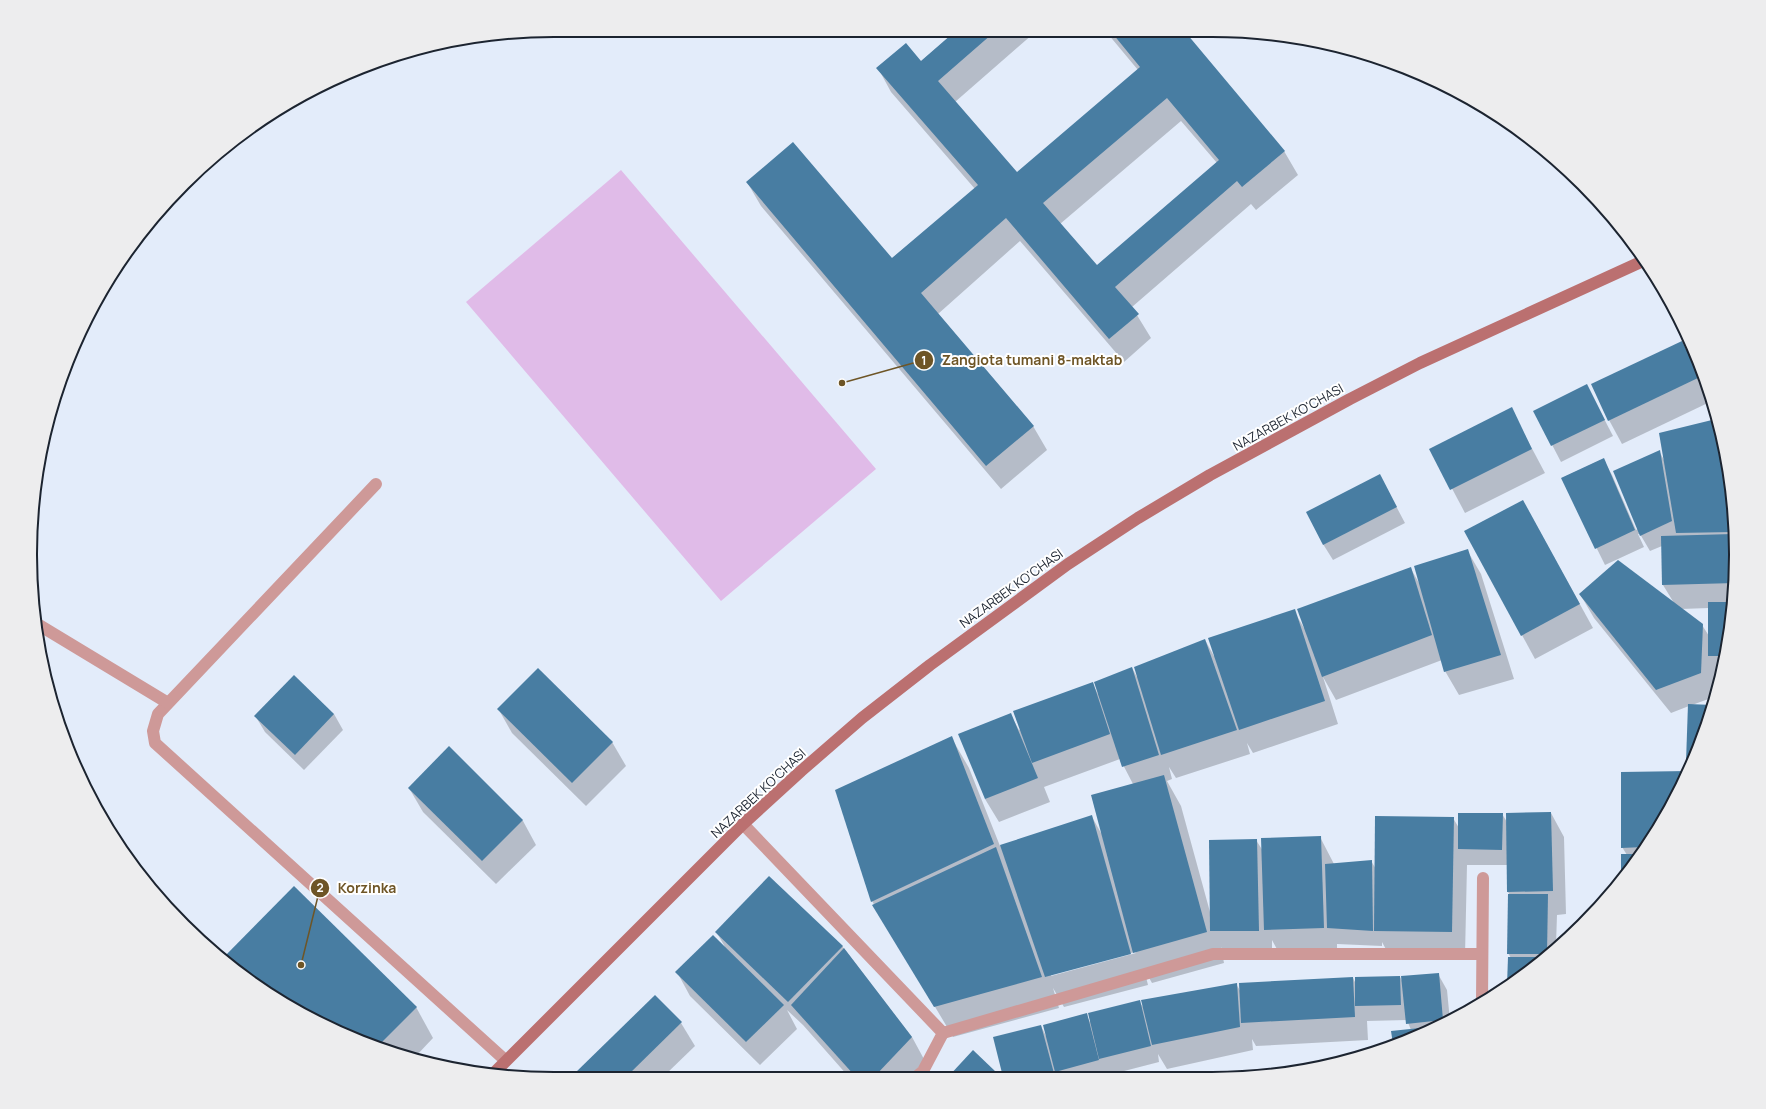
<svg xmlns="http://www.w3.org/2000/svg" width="1766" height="1109" viewBox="0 0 1766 1109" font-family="Manrope,sans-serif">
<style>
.green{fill:#e0bbe8}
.shadow{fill:#0003;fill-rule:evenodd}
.building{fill:#487da2;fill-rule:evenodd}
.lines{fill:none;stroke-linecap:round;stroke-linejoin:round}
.minor{stroke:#ce9998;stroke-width:12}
.secondary{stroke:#bb7070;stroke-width:12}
.labels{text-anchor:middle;stroke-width:4;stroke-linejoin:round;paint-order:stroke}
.street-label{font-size:13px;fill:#1c2430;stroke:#fff}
.rim{fill:none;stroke:#1c2430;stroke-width:2}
.leader{fill:none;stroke:#6e5526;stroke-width:1.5}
.callout-dot{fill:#6e5526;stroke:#fff;stroke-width:1.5}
.mark-label{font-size:12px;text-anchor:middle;font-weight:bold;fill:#fff}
.callout-label{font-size:14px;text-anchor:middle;font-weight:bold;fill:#6e5526;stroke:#fff;stroke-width:4;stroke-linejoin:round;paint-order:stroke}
</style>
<rect width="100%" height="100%" fill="#e3ecfa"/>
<!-- green -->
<path class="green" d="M621 170 876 469 721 601 466 302Z"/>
<!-- shadow -->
<g class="shadow">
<path d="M953 34H1033L955 102 1017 174 1138 70 1108 34H1186L1284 151 1298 175 1256 210 1251 204 1132 307 1151 338 1124 362 1020 241 938 314 1033 426 1047 450 1001 489 761 206 747 182 891 259 975 189 891 92 878 68 920 62ZM1181 121 1217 163 1097 267 1060 224Z"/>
<path d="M1681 343 1712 401 1622 444 1609 420Z"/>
<path d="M1587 386 1613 436 1561 462 1535 412Z"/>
<path d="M1511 409 1545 473 1465 513 1431 449Z"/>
<path d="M1659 451 1664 460 1732 486 1735 589 1721 672H1718L1716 667 1714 697 1692 705 1712 706 1689 767 1687 762 1689 706 1671 713 1594 618 1580 594 1674 603 1663 585 1662 546 1650 551 1640 534H1638L1644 547 1605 565 1562 478 1603 459 1612 475 1636 530 1638 529ZM1709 608V636L1702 625 1681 609Z"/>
<path d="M1388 491 1405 523 1333 560 1323 544Z"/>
<path d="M1523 501 1593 628 1535 659 1466 532Z"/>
<path d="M1467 550 1481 574 1514 679 1459 695 1445 671 1442 660 1336 700 1323 677 1338 724 1253 753 1247 743 1250 754 1176 778 1169 767 1172 779 1167 781 1181 806 1210 912 1256 840 1263 851 1320 837 1334 864 1371 861 1376 869 1453 818 1459 828 1502 814 1507 822 1551 813 1564 837 1566 914 1557 915 1556 945 1531 970 1508 985 1509 958H1511L1508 953 1510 895 1508 892V865H1467L1465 956 1389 955 1382 942V946L1337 944V951L1279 953 1272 940V954L1225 955 1221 947 1224 963 1152 983 1144 969 1148 985 1064 1007 1053 988 1059 1008 953 1037 872 901 951 737 969 768 1000 846 1092 817 1101 833 1133 784 1120 759 1044 787 1050 802 999 822 985 799 1010 714 1019 730 1092 683 1098 694 1132 668 1137 677 1205 640 1214 656 1294 611 1304 628 1411 569 1419 583ZM1135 952 1136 953 1051 976V974Z"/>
<path d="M499 710 612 742 626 766 586 806 512 733Z"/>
<path d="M334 714 343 730 304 770 265 732 256 717Z"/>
<path d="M449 748 523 821 536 845 496 884 423 812 409 788Z"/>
<path d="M1682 787 1627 874 1622 879V855H1627L1622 847Z"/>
<path d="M717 933 842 946 912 1037 925 1061 910 1076H848L803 1025 787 1010 797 1029 760 1065 690 996 677 972 725 947Z"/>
<path d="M223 959 416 1007 433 1038 416 1056 354 1039 235 970Z"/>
<path d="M1438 974 1447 990 1450 1021 1394 1044 1411 1030 1407 1020 1367 1021 1368 1040 1256 1046 1252 1039 1253 1050 1167 1069 1158 1054 1159 1062 1101 1077H1004L1041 1026 1046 1036 1086 1015 1090 1022 1139 1001 1143 1007 1236 984 1241 992 1353 978 1356 984 1400 977 1403 982Z"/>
<path d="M681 1023 695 1046 665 1075H575Z"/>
<path d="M995 1073 998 1077H950Z"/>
</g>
<!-- building -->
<g class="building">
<path d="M952 34H992L938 81 1017 172 1140 67 1113 34H1187L1285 151 1242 187 1237 181 1115 287 1139 314 1109 339 1006 218 921 293 1034 426 986 466 746 182 793 142 892 258 978 185 876 68 906 43 921 61ZM1167 98 1219 160 1097 265 1043 203Z"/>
<path d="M1682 341 1700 377 1608 421 1591 384Z"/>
<path d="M1587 384 1605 420 1551 446 1533 411Z"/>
<path d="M1512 407 1532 449 1450 490 1429 449Z"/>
<path d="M1716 419 1732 486 1733 532 1676 533 1659 433Z"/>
<path d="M1660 450 1672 521 1640 536 1613 471Z"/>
<path d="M1604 458 1635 530 1595 549 1561 478Z"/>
<path d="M1380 474 1397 507 1323 545 1306 512Z"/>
<path d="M1523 500 1580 604 1521 636 1464 531Z"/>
<path d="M1733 534 1735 583 1662 585 1661 536Z"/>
<path d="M1468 549 1501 655 1444 672 1414 566Z"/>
<path d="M1618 560 1703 624 1701 673 1656 690 1579 594Z"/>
<path d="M1411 567 1432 635 1322 677 1297 609Z"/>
<path d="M1708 602H1733L1724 656H1708Z"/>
<path d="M1295 609 1325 701 1239 730 1208 638Z"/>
<path d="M1205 639 1237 730 1161 755 1134 667Z"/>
<path d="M1132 667 1159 755 1122 767 1094 682Z"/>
<path d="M538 668 613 742 572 783 497 709Z"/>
<path d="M294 675 334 714 295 755 254 716Z"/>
<path d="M1093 682 1110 734 1032 763 1013 711Z"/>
<path d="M1688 704 1713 705 1691 762H1686Z"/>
<path d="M1011 713 1038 778 985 799 958 734Z"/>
<path d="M952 736 994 844 871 902 835 790Z"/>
<path d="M449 746 523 820 482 861 408 788Z"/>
<path d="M1688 771 1682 787 1644 847 1621 848V772Z"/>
<path d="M1164 775 1207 932 1133 953 1091 795Z"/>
<path d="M1551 812 1553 891 1507 892 1506 813Z"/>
<path d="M1458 813H1503L1502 850 1458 849Z"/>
<path d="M1092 815 1131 954 1045 977 1000 845Z"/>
<path d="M1375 816 1454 817 1452 932 1374 931Z"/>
<path d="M1321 836 1324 928 1264 930 1261 838Z"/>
<path d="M1257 839 1259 931H1210L1209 840Z"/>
<path d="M996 847 1042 977 934 1007 872 905Z"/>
<path d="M1621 854H1640L1627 874 1621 880Z"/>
<path d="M1372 860 1373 931 1327 928 1325 864Z"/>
<path d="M769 876 843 946 788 1002 715 932Z"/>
<path d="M294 886 417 1007 378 1046 354 1039 235 970 222 959Z"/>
<path d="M1508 894H1548L1547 954H1507Z"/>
<path d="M713 935 784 1005 746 1042 675 972Z"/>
<path d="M844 948 912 1037 875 1076H855L791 1005Z"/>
<path d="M1508 957H1544L1531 970 1507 985Z"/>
<path d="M1439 973 1443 1020 1406 1024 1401 976Z"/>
<path d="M1400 976 1401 1005 1355 1006V977Z"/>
<path d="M1353 977 1355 1017 1241 1023 1239 983Z"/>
<path d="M1237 983 1240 1027 1152 1045 1141 1000Z"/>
<path d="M655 995 682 1022 628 1075H573Z"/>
<path d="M1140 1000 1151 1046 1099 1059 1088 1013Z"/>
<path d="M1087 1013 1099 1060 1055 1072 1043 1025Z"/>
<path d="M1041 1025 1055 1077H1003L993 1037Z"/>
<path d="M1439 1026 1393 1044 1391 1031Z"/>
<path d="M973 1050 996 1072 992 1077H948Z"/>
</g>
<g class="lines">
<!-- minor -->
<g class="minor">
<path d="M376 484 158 714 153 731 155 743 505 1060"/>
<path d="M34 622 168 703"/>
<path d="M743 824 943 1033 923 1071 917 1076"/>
<path d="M1482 1001 1483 878"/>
<path d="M943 1033 1213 954H1482"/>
</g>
<!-- secondary -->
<path class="secondary" d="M492 1075 743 824 801 771 862 718 930 665 1068 564 1138 518 1210 475 1350 399 1420 363 1643 261"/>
</g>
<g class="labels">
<!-- street labels -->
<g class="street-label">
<text transform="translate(1288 417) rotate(-29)" y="5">NAZARBEK KO'CHASI</text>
<text transform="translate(1011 588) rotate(-36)" y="5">NAZARBEK KO'CHASI</text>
<text transform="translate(758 793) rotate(-43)" y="5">NAZARBEK KO'CHASI</text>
</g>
</g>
<!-- crop -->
<path d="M0 0H1766V1109H0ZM554 37H1212A517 517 0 0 1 1729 554V555A517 517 0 0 1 1212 1072H554A517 517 0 0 1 37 555V554A517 517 0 0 1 554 37Z" fill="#ededee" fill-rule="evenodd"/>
<path class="rim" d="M554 37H1212A517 517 0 0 1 1729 554V555A517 517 0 0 1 1212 1072H554A517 517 0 0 1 37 555V554A517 517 0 0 1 554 37Z"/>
<!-- callouts -->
<path class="leader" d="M842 383L924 360M301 965L320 888"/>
<g class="callout-dot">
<circle cx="842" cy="383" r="4"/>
<circle cx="301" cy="965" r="4"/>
<circle cx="924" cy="360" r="10"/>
<circle cx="320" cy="888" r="10"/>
</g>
<g class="mark-label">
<text x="924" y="365">1</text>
<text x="320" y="892">2</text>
</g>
<g class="callout-label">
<text x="1032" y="365">Zangiota tumani 8-maktab</text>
<text x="367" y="893">Korzinka</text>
</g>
</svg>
